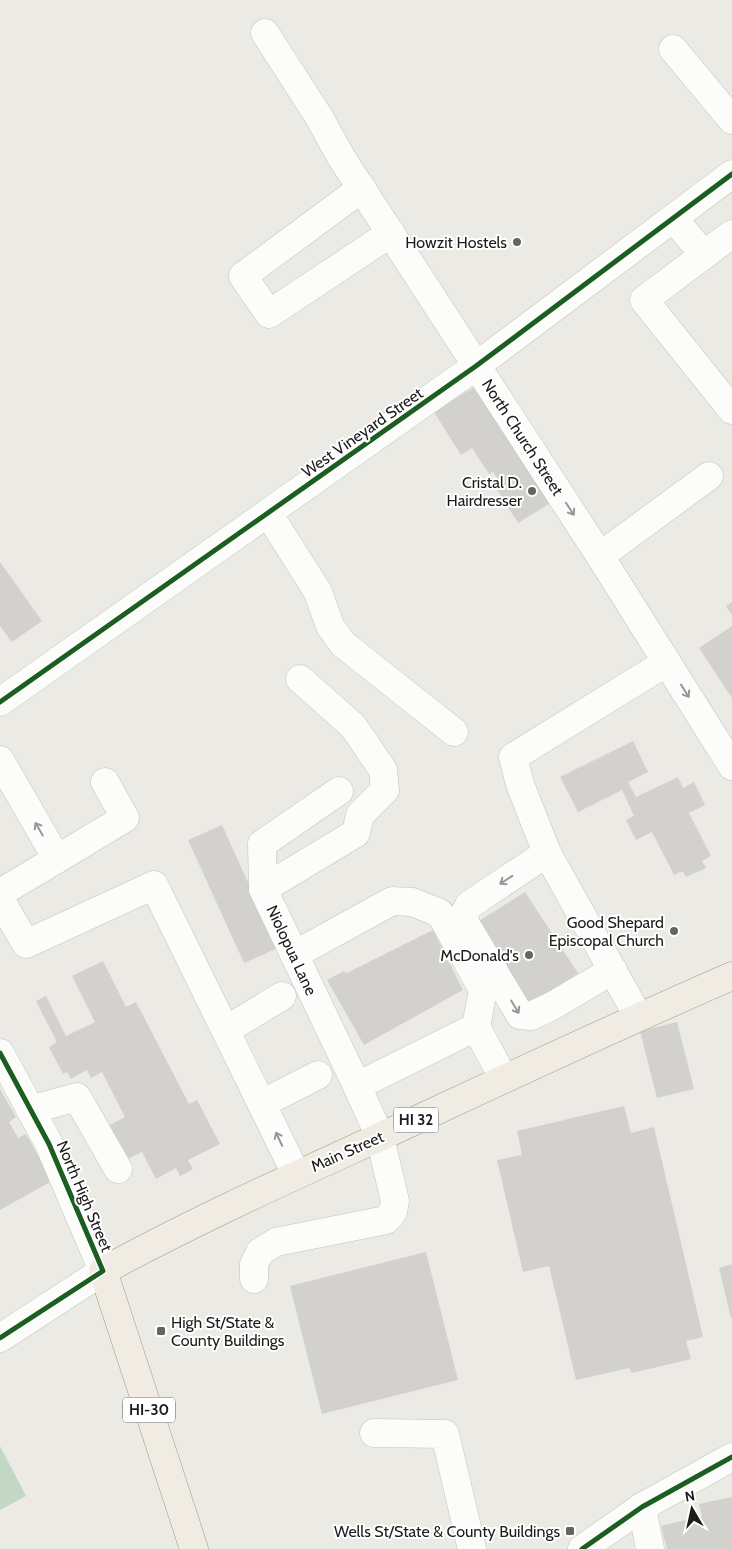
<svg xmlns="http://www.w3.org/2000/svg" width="732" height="1549" viewBox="0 0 732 1549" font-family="Cabin,sans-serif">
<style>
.cemetery{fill:#c2d7c4}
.building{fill:#d3d1cd}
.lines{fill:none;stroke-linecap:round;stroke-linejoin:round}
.minor-casing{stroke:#c3c3c0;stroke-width:29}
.major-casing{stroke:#a19981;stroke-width:29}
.minor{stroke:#fcfcfb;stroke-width:28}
.major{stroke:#f0ece3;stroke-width:28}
.cycleway-casing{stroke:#fff;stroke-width:8}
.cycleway{stroke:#1b5e20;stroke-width:5}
.oneway{stroke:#979797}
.poi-dot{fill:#646462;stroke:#fff;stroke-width:2}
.labels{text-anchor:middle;stroke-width:4;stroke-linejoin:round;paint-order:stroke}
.shield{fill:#fff;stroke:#606060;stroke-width:1}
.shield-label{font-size:15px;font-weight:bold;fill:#1c1c1c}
.poi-label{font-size:16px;fill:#1c1c1c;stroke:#fff;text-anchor:end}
.street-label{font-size:16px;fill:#1c1c1c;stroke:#fff}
</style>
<rect width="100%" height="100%" fill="#ebeae4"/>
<!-- cemetery -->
<path class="cemetery" d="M0 1446 26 1496 0 1510Z"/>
<!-- building -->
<g class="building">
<path d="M474 387 518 456 521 455 552 502 518 523 495 486 500 482 493 472 489 474 472 448 461 455 434 412Z"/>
<path d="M0 562 42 621 12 642 0 626Z"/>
<path d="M732 602V615L726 606Z"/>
<path d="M732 626V698L699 648Z"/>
<path d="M633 741 648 772 628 782 636 797 678 777 683 788 694 782 705 805 689 813 711 856 702 861 706 868 686 877 683 871 674 875 652 832 636 840 626 820 634 816 622 790 578 812 560 777Z"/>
<path d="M222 825 278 948 244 963 188 840Z"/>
<path d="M525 892 578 973 529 1005 477 922Z"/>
<path d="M433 930 463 990 364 1045 327 980 344 971 347 973Z"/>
<path d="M103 961 126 1007 136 1002 189 1104 197 1100 220 1144 188 1160 193 1169 180 1176 176 1168 156 1179 142 1152 123 1161 106 1127 125 1117 102 1072 91 1078 87 1070 71 1079 67 1072 63 1074 49 1047 57 1042 36 1001 46 996 66 1036 95 1022 72 976Z"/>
<path d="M677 1022 694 1089 657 1098 640 1031Z"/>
<path d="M0 1089 16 1117 9 1122 18 1138 26 1134 52 1181 0 1210Z"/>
<path d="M624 1106 631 1133 654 1127 703 1337 686 1341 691 1359 632 1373 629 1368 576 1380 549 1266 523 1272 497 1160 522 1155 517 1131Z"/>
<path d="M426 1252 458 1380 322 1414 290 1286Z"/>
<path d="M732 1264V1318H731L719 1268Z"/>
<path d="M732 1497V1549H667L661 1526 702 1516 699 1504Z"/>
</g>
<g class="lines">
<defs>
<g id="minor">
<path d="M265 33 319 117 341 157 600 556 732 766"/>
<path d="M673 49 732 120"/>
<path d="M362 188 243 276 269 314 391 233"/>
<path d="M674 219 704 255"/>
<path d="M732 234 644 300 732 410"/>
<path d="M268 513 318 592 330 626 343 644 454 732"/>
<path d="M600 556 709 476"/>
<path d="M0 702 476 366 732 174"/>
<path d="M0 760 57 859 0 893"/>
<path d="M547 853 469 905 464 915 465 923 520 1015 531 1016 552 1006 613 970"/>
<path d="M57 859 125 818 105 782"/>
<path d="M263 889 356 833 360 815 385 790 383 770 353 726 300 679"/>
<path d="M0 899 26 944 154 885 296 1174"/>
<path d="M294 955 392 901 412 902 440 913 483 990 476 1027"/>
<path d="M638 1016 547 853 520 784 513 757 667 662"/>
<path d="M226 1030 282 996"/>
<path d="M0 1053 49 1144 103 1271 0 1338"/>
<path d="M357 1086 476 1027 504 1079"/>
<path d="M263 1103 318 1075"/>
<path d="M30 1110 77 1097 118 1169"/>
<path d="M254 1279V1264L260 1252 276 1242 386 1220 393 1212 395 1201 380 1137 357 1086 263 889 262 844 339 791"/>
<path d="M374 1433 445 1434 472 1549"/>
<path d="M642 1507 650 1549"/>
<path d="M582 1549 642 1507 732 1457"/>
</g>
<path id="major" d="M194 1549 103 1271C194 1221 288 1179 382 1136 498 1082 614 1027 732 976"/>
</defs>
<!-- minor casing -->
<use href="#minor" class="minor-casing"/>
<!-- major casing -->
<use href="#major" class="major-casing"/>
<!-- minor -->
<use href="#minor" class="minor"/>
<!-- major -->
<use href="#major" class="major"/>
<defs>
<g id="cycleway">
<path d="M0 702 476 366 732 174"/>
<path d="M0 1053 49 1144 103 1271 0 1338"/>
<path d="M582 1549 642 1507 732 1457"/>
</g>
</defs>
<!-- cycleway casing -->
<use href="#cycleway" class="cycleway-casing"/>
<!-- cycleway -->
<use href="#cycleway" class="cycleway"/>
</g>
<!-- one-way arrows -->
<defs><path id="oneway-shaft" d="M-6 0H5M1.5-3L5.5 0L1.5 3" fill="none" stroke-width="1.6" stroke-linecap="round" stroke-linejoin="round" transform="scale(1.25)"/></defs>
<g class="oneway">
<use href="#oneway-shaft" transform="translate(570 509) rotate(57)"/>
<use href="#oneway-shaft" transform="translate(685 691) rotate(58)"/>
<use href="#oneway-shaft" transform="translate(39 829) rotate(-120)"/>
<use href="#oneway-shaft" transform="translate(506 880) rotate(147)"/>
<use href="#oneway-shaft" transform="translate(515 1007) rotate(59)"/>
<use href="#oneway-shaft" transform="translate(279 1139) rotate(-115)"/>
</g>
<!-- markers -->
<g class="poi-dot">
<circle cx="517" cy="242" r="5"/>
<circle cx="532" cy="491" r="5"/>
<circle cx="674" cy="931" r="5"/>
<circle cx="529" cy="955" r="5"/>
<rect x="156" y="1326" width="10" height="10" rx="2.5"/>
<rect x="565" y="1526" width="10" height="10" rx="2.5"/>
</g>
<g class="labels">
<!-- shield labels -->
<g class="shield">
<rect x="393.5" y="1107.5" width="45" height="25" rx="4"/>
<rect x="123" y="1397.5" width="52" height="25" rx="4"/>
</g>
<g class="shield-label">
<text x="416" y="1125">HI 32</text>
<text x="149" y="1415">HI-30</text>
</g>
<!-- poi labels -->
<g class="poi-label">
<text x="507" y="248">Howzit Hostels</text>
<text x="522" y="488">Cristal D.<tspan x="522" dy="18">Hairdresser</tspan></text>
<text x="664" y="928">Good Shepard<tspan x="664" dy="18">Episcopal Church</tspan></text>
<text x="519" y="961">McDonald's</text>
<text x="171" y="1328" text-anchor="start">High St/State &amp;<tspan x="171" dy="18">County Buildings</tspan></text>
<text x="560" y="1537">Wells St/State &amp; County Buildings</text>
</g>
<!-- street labels -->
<g class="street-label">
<text transform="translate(362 432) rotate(-35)" y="6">West Vineyard Street</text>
<text transform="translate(523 437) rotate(57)" y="6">North Church Street</text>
<text transform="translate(292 950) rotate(65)" y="6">Niolopua Lane</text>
<text transform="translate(347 1151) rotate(-24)" y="6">Main Street</text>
<text transform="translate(85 1196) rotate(67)" y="6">North High Street</text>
</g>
</g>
<!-- north arrow -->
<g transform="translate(692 1509) rotate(351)" stroke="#ffffff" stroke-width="4" paint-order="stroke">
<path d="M0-4L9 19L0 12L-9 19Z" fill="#1c1c1c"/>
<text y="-8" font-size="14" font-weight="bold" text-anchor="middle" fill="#1c1c1c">N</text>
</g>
</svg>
